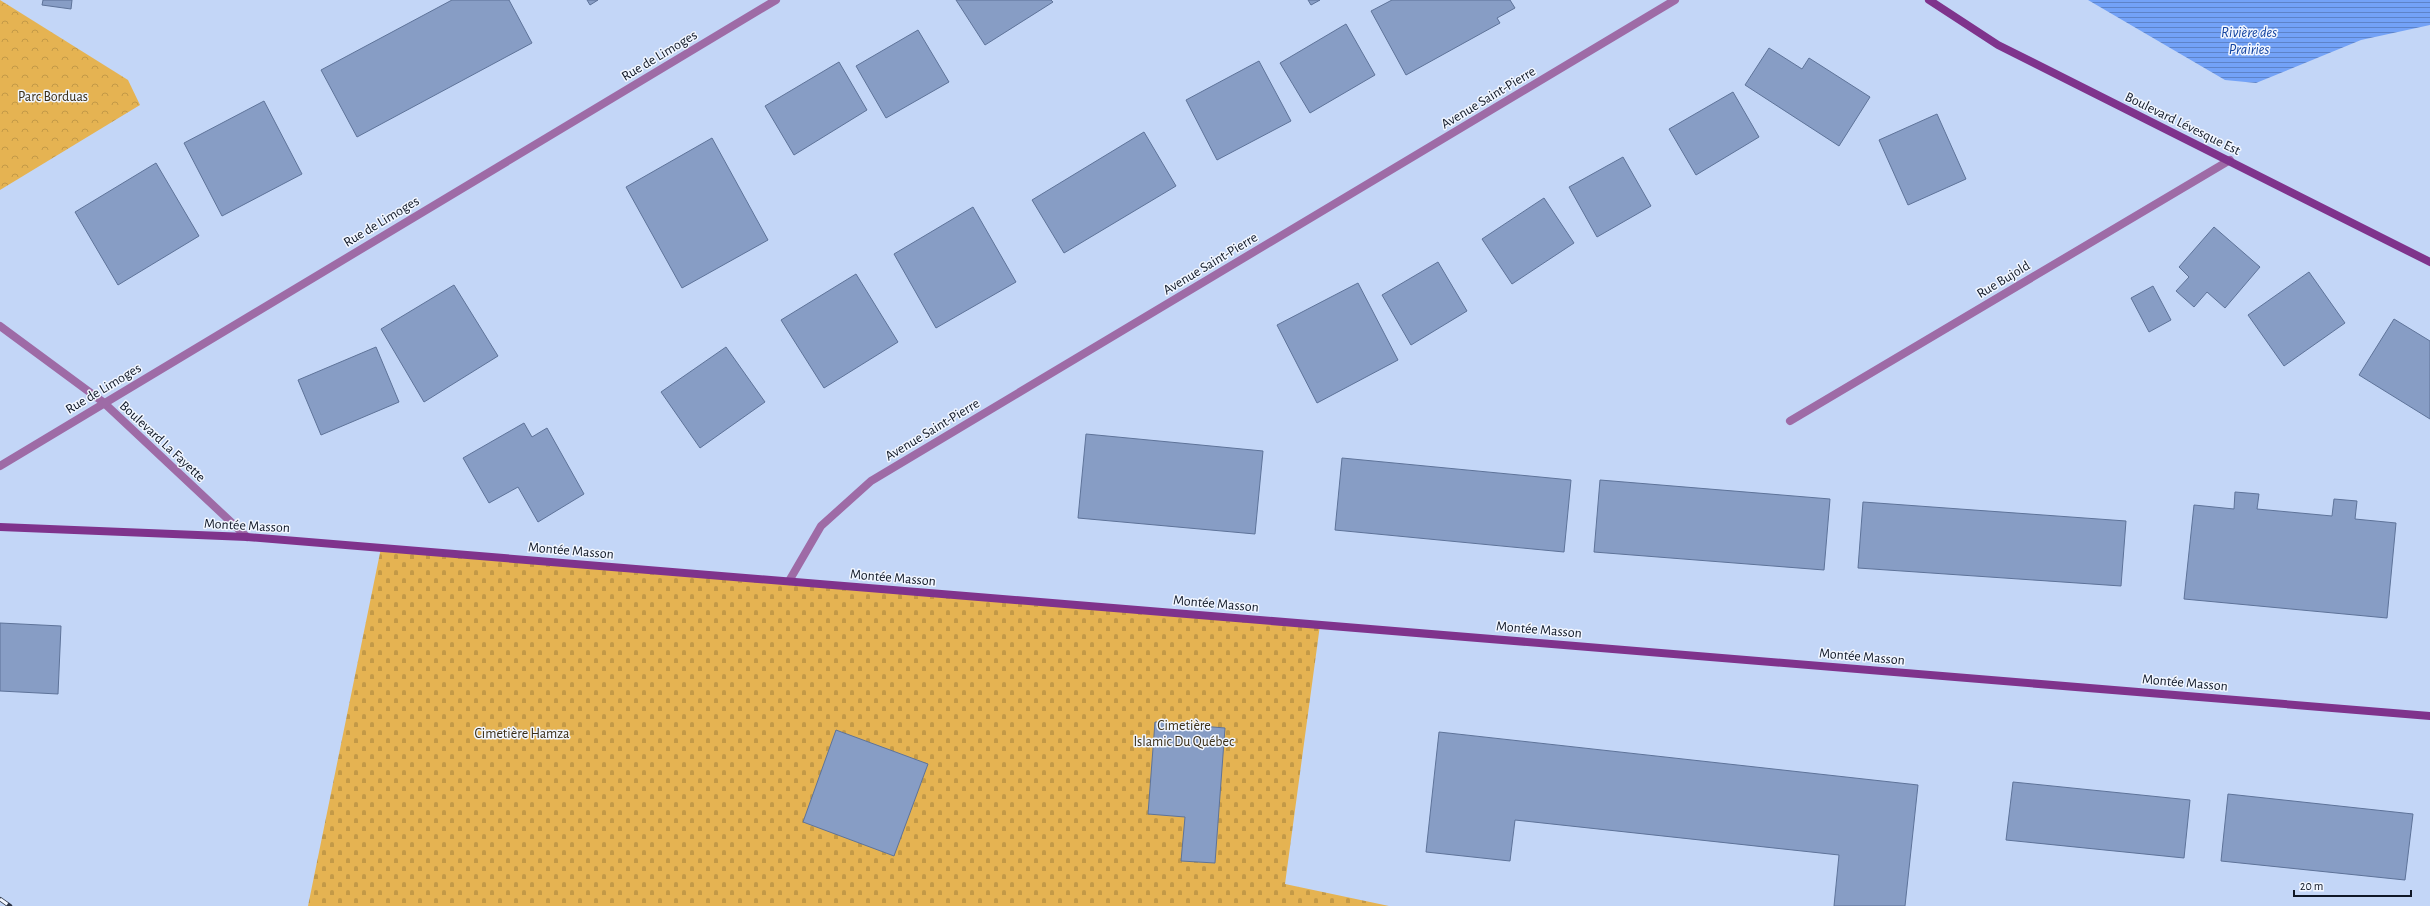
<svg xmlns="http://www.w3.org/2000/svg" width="2430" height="906" viewBox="0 0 2430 906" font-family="'Alegreya Sans',sans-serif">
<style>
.cemetery{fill:url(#cemetery-stones)}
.park{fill:url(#park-crowns)}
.water{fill:url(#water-rules)}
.building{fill:#879dc5;stroke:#5e7399}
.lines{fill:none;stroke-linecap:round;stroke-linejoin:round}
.street{stroke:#9e6ba6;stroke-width:8}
.secondary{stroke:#7f338c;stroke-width:8}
.rail-casing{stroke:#2a3345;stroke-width:4.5}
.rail{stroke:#f1f6ff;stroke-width:3;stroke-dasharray:9;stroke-linecap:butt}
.labels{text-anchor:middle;stroke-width:3;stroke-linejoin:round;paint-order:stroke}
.street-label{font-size:14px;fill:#0f1726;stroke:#f1f6ff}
.park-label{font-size:14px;fill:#392d16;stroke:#f1f6ff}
.water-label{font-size:15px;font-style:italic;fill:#1344a1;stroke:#f1f6ff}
</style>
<defs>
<pattern id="cemetery-stones" width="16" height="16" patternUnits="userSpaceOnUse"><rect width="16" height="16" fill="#e5b352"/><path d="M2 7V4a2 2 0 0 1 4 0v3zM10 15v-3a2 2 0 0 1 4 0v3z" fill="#c39947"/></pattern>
<pattern id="park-crowns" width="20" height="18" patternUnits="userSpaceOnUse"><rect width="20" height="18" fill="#e5b352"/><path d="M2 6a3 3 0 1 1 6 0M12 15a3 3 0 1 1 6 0" fill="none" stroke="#c39947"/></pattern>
<pattern id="water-rules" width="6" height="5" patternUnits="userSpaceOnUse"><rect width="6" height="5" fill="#73a2f7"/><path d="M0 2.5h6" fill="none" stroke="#5d83c8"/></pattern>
</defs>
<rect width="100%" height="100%" fill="#c3d6f7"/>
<!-- cemetery -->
<path class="cemetery" d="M381 548 1320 625 1285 884 1389 906H308Z"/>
<!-- park -->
<path class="park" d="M0 0 128 80 140 105 0 190Z"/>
<!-- water -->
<path class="water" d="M2088 0H2430V25L2361 40 2256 83 2225 80Z"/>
<!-- building -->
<g class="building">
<path d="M43 0H72L71 9 42 5Z"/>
<path d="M452 0H509L532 43 357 137 321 70Z"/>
<path d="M587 0H598L590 5Z"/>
<path d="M956 0H1051L1053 2 985 45Z"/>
<path d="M1308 0H1320L1311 5Z"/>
<path d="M1392 0H1510L1515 8 1497 18 1500 23 1406 75 1371 11Z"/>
<path d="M1346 24 1375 75 1310 113 1280 63Z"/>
<path d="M918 30 949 82 886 118 856 66Z"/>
<path d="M1769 48 1802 69 1809 58 1870 97 1839 146 1745 85Z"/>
<path d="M1259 61 1291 121 1217 160 1186 100Z"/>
<path d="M839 62 867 110 794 155 765 106Z"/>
<path d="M1733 92 1759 137 1696 175 1669 129Z"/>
<path d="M264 101 302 174 222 216 184 143Z"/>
<path d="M1937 114 1966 179 1908 205 1879 140Z"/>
<path d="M1144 132 1176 186 1064 253 1032 200Z"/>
<path d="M712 138 768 240 682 288 626 187Z"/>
<path d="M1623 157 1651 206 1597 237 1569 187Z"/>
<path d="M156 163 199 236 118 285 75 212Z"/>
<path d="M1544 198 1574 243 1512 284 1482 239Z"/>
<path d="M973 207 1016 282 936 328 894 254Z"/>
<path d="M2214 227 2260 267 2225 308 2207 292 2194 307 2176 291 2189 277 2179 267Z"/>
<path d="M1438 262 1467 311 1411 345 1382 295Z"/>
<path d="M2309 272 2345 323 2284 366 2248 315Z"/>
<path d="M856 274 898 342 824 388 781 320Z"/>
<path d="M1358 283 1398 360 1317 403 1277 325Z"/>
<path d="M454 285 498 356 424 402 381 329Z"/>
<path d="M2153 286 2171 320 2149 332 2131 298Z"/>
<path d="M2394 319 2430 341V419L2359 375Z"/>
<path d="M376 347 399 402 321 435 298 380Z"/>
<path d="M726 347 765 402 700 448 661 392Z"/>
<path d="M524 423 532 437 547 428 584 494 538 522 518 487 489 503 463 458Z"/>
<path d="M1086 434 1263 451 1255 534 1078 518Z"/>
<path d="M1342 458 1571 480 1564 552 1335 530Z"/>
<path d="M1600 480 1830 499 1824 570 1594 552Z"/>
<path d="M2235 492 2259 494 2257 509 2332 516 2334 499 2357 501 2355 519 2396 523 2387 618 2184 599 2194 505 2234 509Z"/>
<path d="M1863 502 2126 521 2121 586 1858 568Z"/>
<path d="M0 623 61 626 58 694 0 691Z"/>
<path d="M1155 722 1225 728 1215 863 1181 861 1185 817 1148 814Z"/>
<path d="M836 730 928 764 894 856 803 822Z"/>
<path d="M1439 732 1918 785 1905 906H1834L1839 855 1515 820 1510 861 1426 852Z"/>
<path d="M2013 782 2190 800 2184 858 2006 840Z"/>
<path d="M2228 794 2413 814 2405 880 2221 861Z"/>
</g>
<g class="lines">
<!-- street -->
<g class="street">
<path d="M0 326 103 402 247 537"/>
<path d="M1790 421 2230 160"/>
<path d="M0 466 776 0"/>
<path d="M789 581 821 526 871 481 1675 0"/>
</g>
<!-- secondary -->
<g class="secondary">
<path d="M1929 0 1998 45 2430 262"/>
<path d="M0 527 247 537 2430 716"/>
</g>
<defs>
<path id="rail" d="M0 899 10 906"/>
</defs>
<!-- rail casing -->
<use href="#rail" class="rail-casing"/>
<!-- rail -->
<use href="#rail" class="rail"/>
</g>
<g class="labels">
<!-- street labels -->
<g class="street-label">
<text transform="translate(659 55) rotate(-31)" y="5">Rue de Limoges</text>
<text transform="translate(1488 97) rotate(-31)" y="5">Avenue Saint-Pierre</text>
<text transform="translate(2183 123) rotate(26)" y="5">Boulevard Lévesque Est</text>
<text transform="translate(381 221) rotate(-31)" y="5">Rue de Limoges</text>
<text transform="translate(1210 263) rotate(-31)" y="5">Avenue Saint-Pierre</text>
<text transform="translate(2003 279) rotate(-31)" y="5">Rue Bujold</text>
<text transform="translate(103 388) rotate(-31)" y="5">Rue de Limoges</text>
<text transform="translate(932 429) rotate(-31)" y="5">Avenue Saint-Pierre</text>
<text transform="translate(163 441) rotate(43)" y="5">Boulevard La Fayette</text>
<text transform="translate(247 525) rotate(3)" y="5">Montée Masson</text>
<text transform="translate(571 550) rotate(5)" y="5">Montée Masson</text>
<text transform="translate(893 577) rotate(5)" y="5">Montée Masson</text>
<text transform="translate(1216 603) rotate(5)" y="5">Montée Masson</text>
<text transform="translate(1539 629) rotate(5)" y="5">Montée Masson</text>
<text transform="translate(1862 656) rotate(5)" y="5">Montée Masson</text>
<text transform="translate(2185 682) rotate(5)" y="5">Montée Masson</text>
</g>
<!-- park labels -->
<g class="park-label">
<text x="53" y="101">Parc Borduas</text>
<text x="1184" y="730">Cimetière<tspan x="1184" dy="16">Islamic Du Québec</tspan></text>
<text x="522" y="738">Cimetière Hamza</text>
</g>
<!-- water labels -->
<g class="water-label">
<text x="2249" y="37">Rivière des<tspan x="2249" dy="17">Prairies</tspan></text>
</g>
</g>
<!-- scale -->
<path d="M2294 890v6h117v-6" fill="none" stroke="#0f1726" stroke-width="2"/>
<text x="2300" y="890" font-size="12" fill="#0f1726" stroke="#f1f6ff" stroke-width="3" paint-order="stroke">20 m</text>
</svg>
